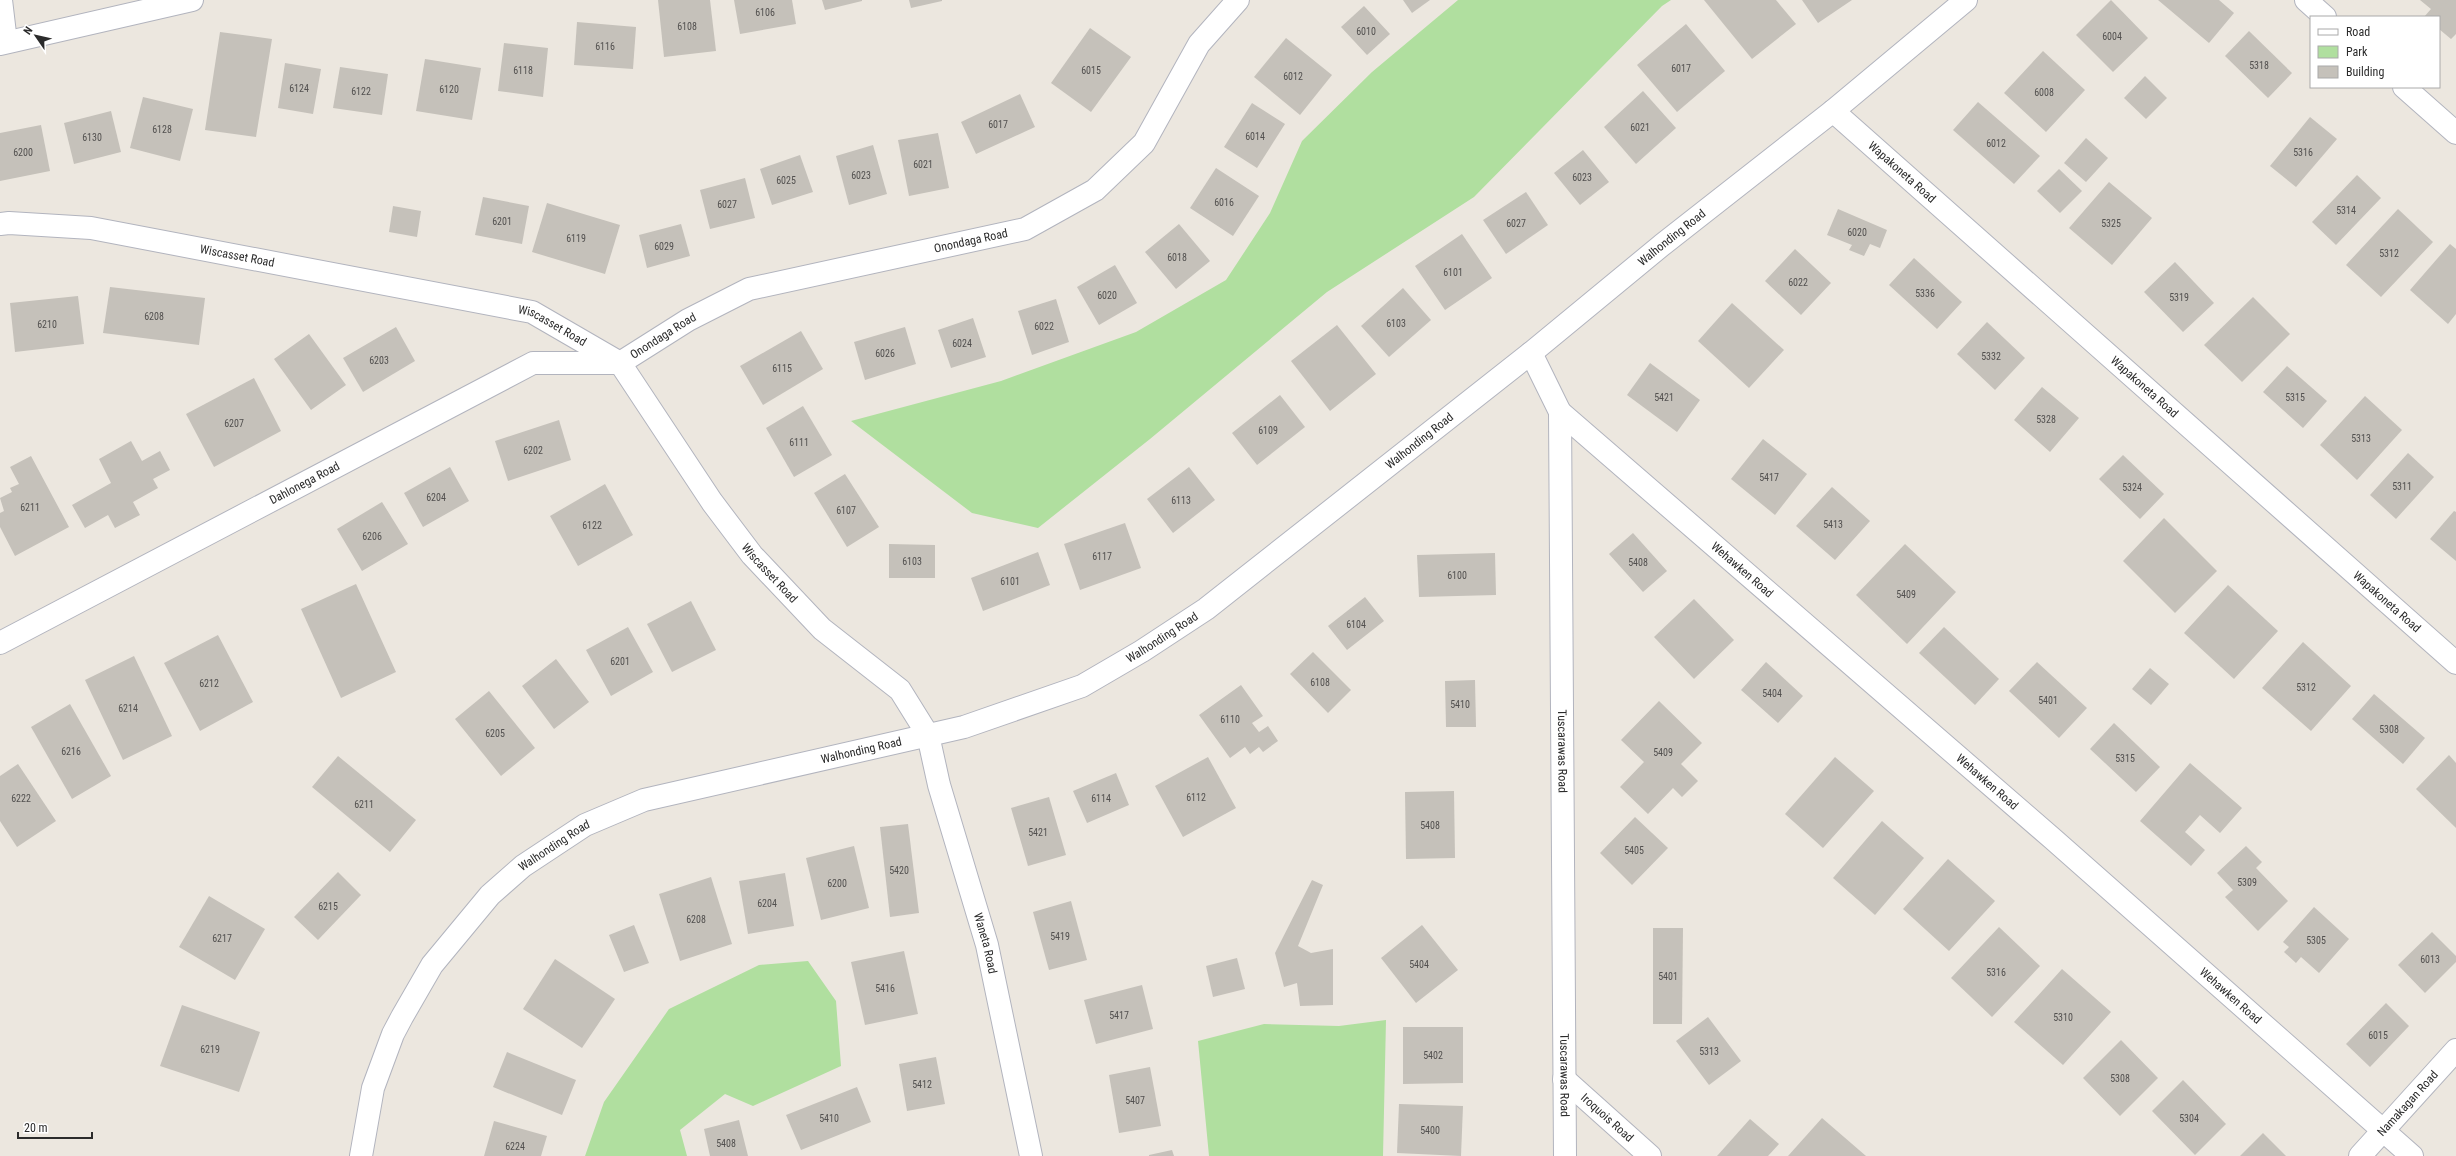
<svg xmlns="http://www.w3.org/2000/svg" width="2456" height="1156" viewBox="0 0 2456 1156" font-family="'Roboto Condensed',sans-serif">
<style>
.green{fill:#b0df9f}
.building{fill:#c5c1ba}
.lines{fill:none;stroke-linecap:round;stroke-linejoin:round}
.street-casing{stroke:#b2b4be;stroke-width:24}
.secondary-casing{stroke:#b2b4be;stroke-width:24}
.street{stroke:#fff;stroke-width:22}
.secondary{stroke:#fff;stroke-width:22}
.labels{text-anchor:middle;stroke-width:3;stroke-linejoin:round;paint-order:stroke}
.number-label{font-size:10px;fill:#52504f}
.street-label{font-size:12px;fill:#2b2b2b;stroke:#fff}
</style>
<rect width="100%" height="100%" fill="#ece7df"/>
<!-- green -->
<g class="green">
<path d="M1458 0H1671L1662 6 1474 197 1327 292 1150 439 1038 528 972 513 851 421 1001 381 1136 332 1226 280 1270 213 1302 141 1372 72Z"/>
<path d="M808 961 836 1001 841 1066 753 1106 725 1094 680 1130 687 1156H585L604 1102 669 1009 759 965Z"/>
<path d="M1386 1020 1383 1156H1209L1198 1041 1264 1024 1339 1026Z"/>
</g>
<!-- building -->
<g class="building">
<path d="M658 0H710L716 51 664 57Z"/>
<path d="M734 0H792L796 24 740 34Z"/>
<path d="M822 0H862V1L825 10Z"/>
<path d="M909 0H942V1L911 8Z"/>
<path d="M1403 0H1430L1412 13Z"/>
<path d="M1704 0H1776L1796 24 1752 59Z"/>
<path d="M1802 0H1852L1818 23Z"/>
<path d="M2111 0 2148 38 2113 72 2076 35Z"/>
<path d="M2158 0H2219L2234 13 2209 43Z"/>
<path d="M2420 0H2456V34L2451 39 2439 29V17H2424L2431 9Z"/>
<path d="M1364 6 1390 34 1367 55 1341 27Z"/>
<path d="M577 22 636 27 633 69 574 65Z"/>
<path d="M1686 24 1725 71 1677 112 1637 65Z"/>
<path d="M1090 28 1131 57 1091 112 1051 83Z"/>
<path d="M2249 31 2292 73 2268 98 2225 56Z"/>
<path d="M220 32 272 39 256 137 205 130Z"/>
<path d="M1286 38 1332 75 1300 115 1254 77Z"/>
<path d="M504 43 548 48 543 97 498 91Z"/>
<path d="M2043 51 2085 90 2046 132 2004 93Z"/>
<path d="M425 59 481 68 472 120 416 111Z"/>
<path d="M285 63 321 69 313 114 278 108Z"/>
<path d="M340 67 388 74 382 115 333 108Z"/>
<path d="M2145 76 2167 98 2146 119 2124 98Z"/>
<path d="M1643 91 1676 128 1636 164 1604 127Z"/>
<path d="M1020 94 1035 127 976 154 961 122Z"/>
<path d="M143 97 193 109 180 161 130 148Z"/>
<path d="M1978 102 2040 156 2014 184 1953 130Z"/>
<path d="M1252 103 1285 124 1257 168 1224 147Z"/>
<path d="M111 111 121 152 74 164 64 123Z"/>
<path d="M2310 117 2337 139 2296 187 2270 166Z"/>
<path d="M41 125 50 171 0 181V133Z"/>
<path d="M938 133 949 188 909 196 898 140Z"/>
<path d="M2086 138 2108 158 2086 182 2064 163Z"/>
<path d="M873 145 887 194 849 205 836 156Z"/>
<path d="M1583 150 1609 182 1580 205 1554 173Z"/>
<path d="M800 155 813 192 772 205 760 169Z"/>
<path d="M1216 168 1259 196 1233 236 1190 208Z"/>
<path d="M2059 169 2082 191 2060 213 2037 191Z"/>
<path d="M2357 175 2381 198 2336 245 2312 222Z"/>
<path d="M745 178 755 218 710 229 700 190Z"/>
<path d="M2109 182 2152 218 2112 265 2069 228Z"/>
<path d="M1526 192 1548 225 1506 254 1483 220Z"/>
<path d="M483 197 529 206 522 244 475 235Z"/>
<path d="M547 203 620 225 605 274 532 252Z"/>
<path d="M393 206 421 211 417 237 389 232Z"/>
<path d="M1838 209 1887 230 1880 248 1870 244 1864 256 1849 250 1852 245 1827 235Z"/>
<path d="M2398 209 2433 242 2381 297 2346 265Z"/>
<path d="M681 224 690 256 647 268 639 235Z"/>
<path d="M1179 224 1210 261 1176 289 1145 252Z"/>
<path d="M1462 234 1492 278 1445 310 1415 266Z"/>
<path d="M2450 244 2456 249V314L2448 324 2410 290Z"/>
<path d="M1795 249 1831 283 1801 315 1765 281Z"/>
<path d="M1914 258 1962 302 1937 329 1889 285Z"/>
<path d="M2175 262 2214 303 2183 332 2144 292Z"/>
<path d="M1115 265 1137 303 1099 325 1077 287Z"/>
<path d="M110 287 205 298 199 345 103 333Z"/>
<path d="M1403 288 1431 320 1389 357 1361 326Z"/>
<path d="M78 296 84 344 15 352 10 303Z"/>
<path d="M2253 297 2290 334 2242 382 2204 345Z"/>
<path d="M1056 299 1069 342 1032 355 1018 311Z"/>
<path d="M1732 303 1784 350 1749 388 1698 341Z"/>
<path d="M973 318 986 357 951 368 938 330Z"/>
<path d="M1987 322 2025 358 1995 390 1957 354Z"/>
<path d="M1337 325 1376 374 1330 411 1291 361Z"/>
<path d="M396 327 415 361 363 392 343 358Z"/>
<path d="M905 327 916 364 865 380 854 342Z"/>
<path d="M801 331 823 369 763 405 740 366Z"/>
<path d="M309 334 346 385 311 410 274 359Z"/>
<path d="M1650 363 1700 400 1677 432 1627 395Z"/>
<path d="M2287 366 2327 401 2303 428 2263 392Z"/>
<path d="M254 378 281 431 214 467 186 414Z"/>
<path d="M2042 387 2079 418 2050 452 2014 420Z"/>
<path d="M1280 395 1305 427 1257 465 1232 433Z"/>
<path d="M2365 396 2402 430 2357 480 2320 445Z"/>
<path d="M803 406 832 455 794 477 766 428Z"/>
<path d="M559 420 571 460 508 481 495 441Z"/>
<path d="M1763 439 1807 474 1775 515 1731 479Z"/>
<path d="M131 441 142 461 160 451 170 470 153 479 158 488 133 502 140 515 115 528 108 515 85 528 72 505 111 483 99 459Z"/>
<path d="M2408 453 2434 477 2396 519 2370 495Z"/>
<path d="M2123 455 2164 494 2140 519 2099 479Z"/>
<path d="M31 456 69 527 15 556 0 527V513L4 511 0 498 12 492 10 488 19 484 10 467Z"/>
<path d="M450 467 469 501 423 527 404 493Z"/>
<path d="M1189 467 1215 500 1173 533 1147 499Z"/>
<path d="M845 474 879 527 847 547 814 493Z"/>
<path d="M605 484 633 535 578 566 550 516Z"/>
<path d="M1832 487 1870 521 1835 560 1796 526Z"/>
<path d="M382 502 408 544 362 571 337 529Z"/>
<path d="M2454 511 2456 512V561L2430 539Z"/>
<path d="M2164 518 2217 571 2175 613 2123 561Z"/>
<path d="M1125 523 1141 568 1080 590 1064 544Z"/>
<path d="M1633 533 1667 571 1643 592 1609 554Z"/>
<path d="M889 544 935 545V578H889Z"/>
<path d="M1905 544 1956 592 1907 644 1856 595Z"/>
<path d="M1038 552 1050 585 983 611 971 578Z"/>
<path d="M1495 553 1496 595 1419 597 1417 555Z"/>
<path d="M356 584 396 672 341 698 301 609Z"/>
<path d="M2228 585 2278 631 2234 679 2184 633Z"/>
<path d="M1365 597 1384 621 1347 650 1328 626Z"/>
<path d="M1694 599 1734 640 1694 679 1654 637Z"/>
<path d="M691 601 716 650 672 672 647 624Z"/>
<path d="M628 627 653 672 611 696 586 650Z"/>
<path d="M1944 627 1999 679 1975 705 1919 653Z"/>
<path d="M218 635 253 702 200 731 164 663Z"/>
<path d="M2303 642 2351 686 2311 731 2262 688Z"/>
<path d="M1313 652 1351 690 1328 713 1290 674Z"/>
<path d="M134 656 172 736 123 760 85 680Z"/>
<path d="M556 659 589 702 554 729 522 686Z"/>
<path d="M1766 662 1803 696 1778 723 1741 690Z"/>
<path d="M2037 662 2087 708 2059 738 2009 691Z"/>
<path d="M2150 668 2169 684 2151 705 2132 689Z"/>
<path d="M1475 680 1476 727H1446L1445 681Z"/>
<path d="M1241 685 1263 716 1252 723 1259 732 1268 726 1278 741 1263 752 1259 747 1250 754 1245 747 1230 758 1199 715Z"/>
<path d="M489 691 535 748 501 776 455 719Z"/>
<path d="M2374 694 2425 738 2403 764 2352 719Z"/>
<path d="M1659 701 1702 743 1681 764 1698 781 1682 797 1673 788 1648 814 1620 787 1644 762 1621 740Z"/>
<path d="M70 704 111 776 72 799 31 727Z"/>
<path d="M2114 723 2160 767 2136 792 2090 749Z"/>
<path d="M2449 755 2456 763V828L2416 789Z"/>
<path d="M338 756 416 820 390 852 312 787Z"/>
<path d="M1208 757 1236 808 1183 837 1155 786Z"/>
<path d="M1835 757 1874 791 1823 848 1785 814Z"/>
<path d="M2190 763 2242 808 2220 833 2200 815 2185 832 2205 850 2191 866 2140 821Z"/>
<path d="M18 764 56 821 17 847 0 821V776Z"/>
<path d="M1116 773 1129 805 1087 823 1073 791Z"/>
<path d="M1454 791 1455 858 1406 859 1405 792Z"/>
<path d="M1049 797 1066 855 1028 866 1011 808Z"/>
<path d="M1635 817 1668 848 1632 885 1600 853Z"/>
<path d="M1882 821 1924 858 1875 915 1833 878Z"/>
<path d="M908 824 919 913 890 917 880 827Z"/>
<path d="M854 846 869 908 821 920 806 858Z"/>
<path d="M2246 846 2262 862 2256 868 2288 901 2258 931 2225 897 2233 890 2217 873Z"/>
<path d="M1948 859 1995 901 1949 951 1903 909Z"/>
<path d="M338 872 361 895 318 940 294 917Z"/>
<path d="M785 873 794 926 748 934 739 881Z"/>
<path d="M711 877 732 944 680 961 659 894Z"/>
<path d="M1312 880 1323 885 1298 946 1311 953 1333 949V1005L1300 1006 1297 983 1284 987 1275 953Z"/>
<path d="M209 896 265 929 235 980 179 947Z"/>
<path d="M1071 901 1087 960 1049 970 1033 912Z"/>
<path d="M2314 907 2349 939 2319 973 2301 957 2296 963 2284 952 2289 947 2283 942Z"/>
<path d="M634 925 649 963 624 972 609 935Z"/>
<path d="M1422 925 1458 970 1416 1003 1381 958Z"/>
<path d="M1999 927 2040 966 1992 1017 1951 978Z"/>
<path d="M1653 928H1683L1682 1024H1653Z"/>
<path d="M2432 932 2456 956V962L2425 993 2398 965Z"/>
<path d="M904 951 918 1014 865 1025 851 962Z"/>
<path d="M1237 958 1245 989 1213 997 1206 966Z"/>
<path d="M555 959 615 999 582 1048 523 1009Z"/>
<path d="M2062 969 2111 1012 2063 1065 2014 1022Z"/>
<path d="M1142 985 1153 1029 1096 1044 1084 1000Z"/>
<path d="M2386 1003 2409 1026 2370 1067 2346 1044Z"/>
<path d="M182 1005 260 1032 239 1092 160 1066Z"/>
<path d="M1708 1017 1741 1061 1709 1085 1676 1041Z"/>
<path d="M1403 1027H1463V1083L1403 1084Z"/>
<path d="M2121 1040 2158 1078 2120 1116 2083 1078Z"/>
<path d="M507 1052 576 1080 562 1115 493 1087Z"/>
<path d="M936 1057 945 1104 907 1111 899 1064Z"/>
<path d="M1150 1067 1161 1126 1119 1133 1109 1075Z"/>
<path d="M2183 1080 2226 1124 2195 1155 2152 1111Z"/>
<path d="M857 1087 871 1122 801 1150 786 1115Z"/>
<path d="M1399 1104 1463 1106 1461 1156 1397 1153Z"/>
<path d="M1822 1118 1866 1156H1788Z"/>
<path d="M1750 1119 1779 1144 1768 1156H1717Z"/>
<path d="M739 1120 748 1156H710L704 1129Z"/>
<path d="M494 1121 547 1136 541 1156H484Z"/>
<path d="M2263 1133 2286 1156H2240Z"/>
<path d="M1172 1150 1174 1156H1149V1155Z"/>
</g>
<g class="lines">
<defs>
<g id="street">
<path d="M1 0 6 42"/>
<path id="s1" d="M1833 111 2456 663"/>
<path id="s2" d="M0 224 9 223 91 228 532 312 620 363 712 502 752 555 822 629 900 690 928 735 939 785 987 945 1031 1156"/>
<path id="s3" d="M1531 353 1560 412 1565 1156"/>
<path id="s4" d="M1560 412 2053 839 2412 1156"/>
<path id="s5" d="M0 643 533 363H620L688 320 749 289 1025 229 1095 190 1144 143 1199 44 1238 0"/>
<path id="s6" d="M1564 1079 1650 1156"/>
<path id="s7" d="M361 1156 373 1088 393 1034 402 1017 432 965 490 895 523 866 585 825 644 800 964 727 1082 686 1142 651 1206 609 1531 353 1662 245 1833 111 1966 0"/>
<path id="s8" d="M2360 1156 2456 1050"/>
</g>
<g id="secondary">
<path d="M2306 0 2325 17"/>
<path d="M0 44 192 0"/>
<path d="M2404 87 2456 133"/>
</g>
</defs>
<!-- street casing -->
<use href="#street" class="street-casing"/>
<!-- secondary casing -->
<use href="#secondary" class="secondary-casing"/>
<!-- street -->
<use href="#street" class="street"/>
<!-- secondary -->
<use href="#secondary" class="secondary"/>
</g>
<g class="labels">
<!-- number labels -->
<g class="number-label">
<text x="765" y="16">6106</text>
<text x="687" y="30">6108</text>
<text x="1366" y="35">6010</text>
<text x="2112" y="40">6004</text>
<text x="605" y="50">6116</text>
<text x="2259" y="69">5318</text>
<text x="1681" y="72">6017</text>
<text x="523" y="74">6118</text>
<text x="1091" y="74">6015</text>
<text x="1293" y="80">6012</text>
<text x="299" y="92">6124</text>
<text x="449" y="93">6120</text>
<text x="361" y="95">6122</text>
<text x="2044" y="96">6008</text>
<text x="998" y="128">6017</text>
<text x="1640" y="131">6021</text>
<text x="162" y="133">6128</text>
<text x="1255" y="140">6014</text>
<text x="92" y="141">6130</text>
<text x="1996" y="147">6012</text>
<text x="23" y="156">6200</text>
<text x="2303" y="156">5316</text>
<text x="923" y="168">6021</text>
<text x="861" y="179">6023</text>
<text x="1582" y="181">6023</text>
<text x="786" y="184">6025</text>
<text x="1224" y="206">6016</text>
<text x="727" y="208">6027</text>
<text x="2346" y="214">5314</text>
<text x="502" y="225">6201</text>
<text x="1516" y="227">6027</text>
<text x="2111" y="227">5325</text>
<text x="1857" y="236">6020</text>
<text x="576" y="242">6119</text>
<text x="664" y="250">6029</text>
<text x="2389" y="257">5312</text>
<text x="1177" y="261">6018</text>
<text x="1453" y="276">6101</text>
<text x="1798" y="286">6022</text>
<text x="1925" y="297">5336</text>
<text x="1107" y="299">6020</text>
<text x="2179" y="301">5319</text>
<text x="154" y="320">6208</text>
<text x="1396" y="327">6103</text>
<text x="47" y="328">6210</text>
<text x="1044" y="330">6022</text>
<text x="962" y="347">6024</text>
<text x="885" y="357">6026</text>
<text x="1991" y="360">5332</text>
<text x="379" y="364">6203</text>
<text x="782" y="372">6115</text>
<text x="1664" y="401">5421</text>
<text x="2295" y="401">5315</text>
<text x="2046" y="423">5328</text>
<text x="234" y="427">6207</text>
<text x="1268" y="434">6109</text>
<text x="2361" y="442">5313</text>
<text x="799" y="446">6111</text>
<text x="533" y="454">6202</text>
<text x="1769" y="481">5417</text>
<text x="2402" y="490">5311</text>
<text x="2132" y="491">5324</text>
<text x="436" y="501">6204</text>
<text x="1181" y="504">6113</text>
<text x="30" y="511">6211</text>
<text x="846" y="514">6107</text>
<text x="1833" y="528">5413</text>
<text x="592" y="529">6122</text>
<text x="372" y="540">6206</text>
<text x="1102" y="560">6117</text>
<text x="912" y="565">6103</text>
<text x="1638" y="566">5408</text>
<text x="1457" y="579">6100</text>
<text x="1010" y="585">6101</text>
<text x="1906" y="598">5409</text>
<text x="1356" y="628">6104</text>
<text x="620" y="665">6201</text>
<text x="1320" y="686">6108</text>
<text x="209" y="687">6212</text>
<text x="2306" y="691">5312</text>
<text x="1772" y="697">5404</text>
<text x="2048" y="704">5401</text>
<text x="1460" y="708">5410</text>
<text x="128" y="712">6214</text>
<text x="1230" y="723">6110</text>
<text x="2389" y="733">5308</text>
<text x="495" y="737">6205</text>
<text x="71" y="755">6216</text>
<text x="1663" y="756">5409</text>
<text x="2125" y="762">5315</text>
<text x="1196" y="801">6112</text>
<text x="21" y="802">6222</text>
<text x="1101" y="802">6114</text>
<text x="364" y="808">6211</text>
<text x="1430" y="829">5408</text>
<text x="1038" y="836">5421</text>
<text x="1634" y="854">5405</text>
<text x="899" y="874">5420</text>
<text x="2247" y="886">5309</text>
<text x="837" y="887">6200</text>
<text x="767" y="907">6204</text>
<text x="328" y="910">6215</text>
<text x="696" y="923">6208</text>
<text x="1060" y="940">5419</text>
<text x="222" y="942">6217</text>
<text x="2316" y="944">5305</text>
<text x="2430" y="963">6013</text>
<text x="1419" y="968">5404</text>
<text x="1996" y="976">5316</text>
<text x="1668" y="980">5401</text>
<text x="885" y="992">5416</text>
<text x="1119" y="1019">5417</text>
<text x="2063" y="1021">5310</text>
<text x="2378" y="1039">6015</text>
<text x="210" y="1053">6219</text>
<text x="1709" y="1055">5313</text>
<text x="1433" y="1059">5402</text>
<text x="2120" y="1082">5308</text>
<text x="922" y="1088">5412</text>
<text x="1135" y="1104">5407</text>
<text x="829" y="1122">5410</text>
<text x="2189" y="1122">5304</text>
<text x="1430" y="1134">5400</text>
<text x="726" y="1147">5408</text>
<text x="515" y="1150">6224</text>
</g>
<!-- street labels -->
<g class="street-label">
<text dy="4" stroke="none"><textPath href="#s1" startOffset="92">Wapakoneta Road</textPath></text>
<text dy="4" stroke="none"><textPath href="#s7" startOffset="1674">Walhonding Road</textPath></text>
<text dy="4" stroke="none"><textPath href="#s5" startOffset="1065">Onondaga Road</textPath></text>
<text dy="4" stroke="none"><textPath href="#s2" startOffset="240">Wiscasset Road</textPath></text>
<text dy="4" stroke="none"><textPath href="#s2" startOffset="564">Wiscasset Road</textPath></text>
<text dy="4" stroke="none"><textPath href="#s5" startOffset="740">Onondaga Road</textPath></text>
<text dy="4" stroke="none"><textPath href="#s1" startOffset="416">Wapakoneta Road</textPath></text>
<text dy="4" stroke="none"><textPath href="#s7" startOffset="1350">Walhonding Road</textPath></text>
<text dy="4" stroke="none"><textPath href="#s5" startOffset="344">Dahlonega Road</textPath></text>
<text dy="4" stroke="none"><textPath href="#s4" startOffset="241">Wehawken Road</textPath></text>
<text dy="4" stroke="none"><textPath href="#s2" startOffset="900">Wiscasset Road</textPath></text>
<text dy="4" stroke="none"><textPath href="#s1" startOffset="740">Wapakoneta Road</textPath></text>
<text dy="4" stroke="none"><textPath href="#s7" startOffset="1026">Walhonding Road</textPath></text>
<text dy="4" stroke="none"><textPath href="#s7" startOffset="702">Walhonding Road</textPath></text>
<text dy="4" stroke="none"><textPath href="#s3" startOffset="405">Tuscarawas Road</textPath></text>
<text dy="4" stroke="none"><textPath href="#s4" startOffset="565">Wehawken Road</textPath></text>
<text dy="4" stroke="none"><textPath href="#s7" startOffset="378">Walhonding Road</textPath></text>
<text dy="4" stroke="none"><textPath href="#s2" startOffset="1345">Waneta Road</textPath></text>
<text dy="4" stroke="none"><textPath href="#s4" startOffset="889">Wehawken Road</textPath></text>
<text dy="4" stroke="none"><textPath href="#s3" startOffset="729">Tuscarawas Road</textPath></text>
<text dy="4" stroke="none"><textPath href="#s8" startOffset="71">Namakagan Road</textPath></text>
<text dy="4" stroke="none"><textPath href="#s6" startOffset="58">Iroquois Road</textPath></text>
</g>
</g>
<!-- legend -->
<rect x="2310" y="16" width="130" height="72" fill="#ffffff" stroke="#aaaaaa"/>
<rect x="2318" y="29" width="20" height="6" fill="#ffffff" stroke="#aaaaaa"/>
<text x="2346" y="36" font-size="12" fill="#2b2b2b">Road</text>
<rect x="2318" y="46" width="20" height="12" fill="#b0df9f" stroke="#aaaaaa"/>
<text x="2346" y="56" font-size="12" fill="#2b2b2b">Park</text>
<rect x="2318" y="66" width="20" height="12" fill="#c5c1ba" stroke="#aaaaaa"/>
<text x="2346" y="76" font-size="12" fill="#2b2b2b">Building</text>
<!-- north arrow -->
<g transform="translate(36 36) rotate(304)" stroke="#ffffff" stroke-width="3" paint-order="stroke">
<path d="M0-3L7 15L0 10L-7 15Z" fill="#2b2b2b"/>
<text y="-6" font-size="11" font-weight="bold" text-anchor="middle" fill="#2b2b2b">N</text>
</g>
<!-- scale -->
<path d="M18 1132v6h74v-6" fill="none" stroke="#2b2b2b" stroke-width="2"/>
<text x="24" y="1132" font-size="12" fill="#2b2b2b" stroke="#ffffff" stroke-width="3" paint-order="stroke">20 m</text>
</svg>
